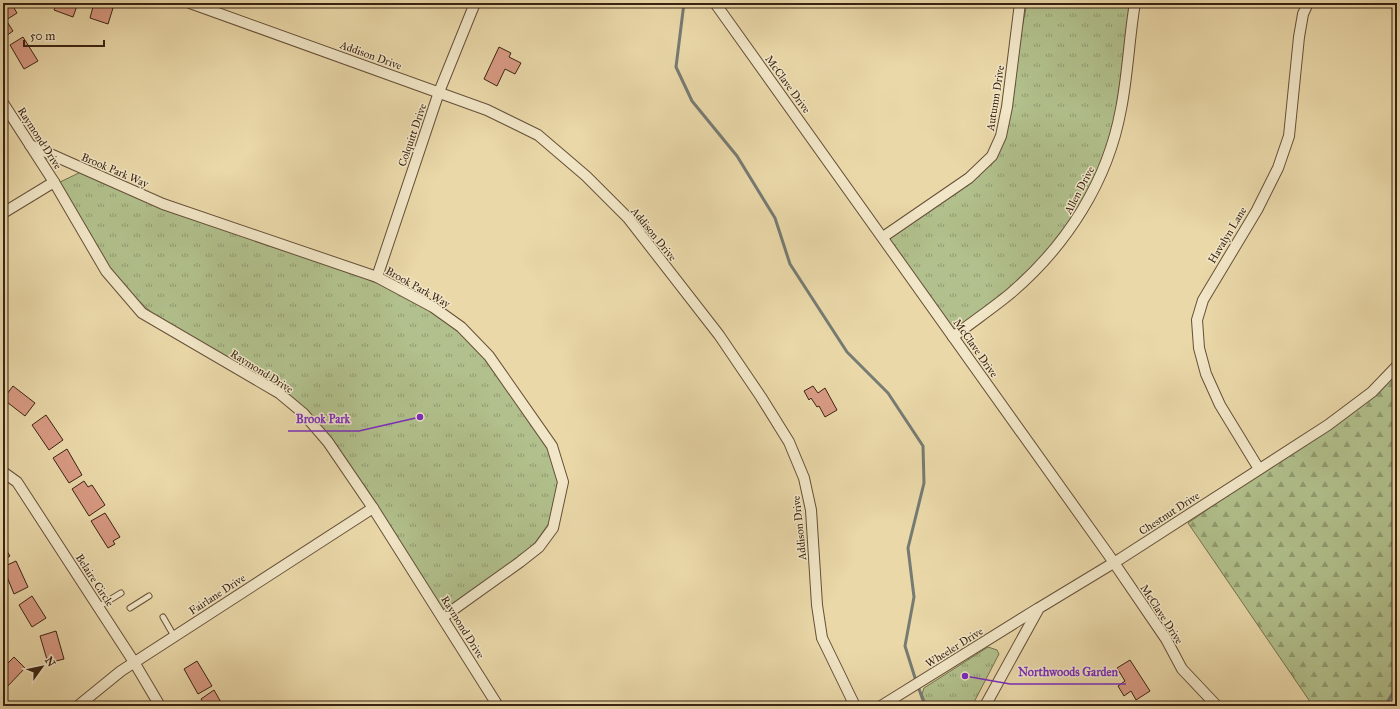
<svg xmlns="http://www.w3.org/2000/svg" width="1400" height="709" viewBox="0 0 1400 709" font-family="'IM FELL Great Primer',serif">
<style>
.forest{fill:url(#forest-firs);stroke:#76724f}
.park{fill:url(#park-tufts);stroke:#76724f}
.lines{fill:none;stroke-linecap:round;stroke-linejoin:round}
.stream{stroke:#767b73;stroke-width:3}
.building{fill:#d89a83;stroke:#3a2312}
.service-casing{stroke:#665038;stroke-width:7}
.minor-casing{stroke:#665038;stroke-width:12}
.service{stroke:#f1e6c7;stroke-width:5}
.minor{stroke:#f1e6c7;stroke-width:10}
.labels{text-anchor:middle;stroke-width:3;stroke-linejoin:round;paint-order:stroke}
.street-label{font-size:11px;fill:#3a2312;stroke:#f1e6c7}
.leader{fill:none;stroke:#7b2cbf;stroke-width:1.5}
.callout-dot{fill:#7b2cbf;stroke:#f1e6c7;stroke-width:1.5}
.callout-label{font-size:12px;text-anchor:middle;font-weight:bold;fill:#7b2cbf;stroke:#f1e6c7;stroke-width:3;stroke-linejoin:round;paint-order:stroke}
</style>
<defs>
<pattern id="forest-firs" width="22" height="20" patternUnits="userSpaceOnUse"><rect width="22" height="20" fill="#b1c08c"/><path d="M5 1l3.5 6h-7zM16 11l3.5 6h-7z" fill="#919c71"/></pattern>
<pattern id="park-tufts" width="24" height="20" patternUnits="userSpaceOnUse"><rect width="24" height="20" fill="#b1c08c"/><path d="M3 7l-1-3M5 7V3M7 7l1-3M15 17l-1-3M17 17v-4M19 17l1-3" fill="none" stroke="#919c71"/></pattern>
</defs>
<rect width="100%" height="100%" fill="#ead8a9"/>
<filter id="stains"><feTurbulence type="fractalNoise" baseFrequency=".005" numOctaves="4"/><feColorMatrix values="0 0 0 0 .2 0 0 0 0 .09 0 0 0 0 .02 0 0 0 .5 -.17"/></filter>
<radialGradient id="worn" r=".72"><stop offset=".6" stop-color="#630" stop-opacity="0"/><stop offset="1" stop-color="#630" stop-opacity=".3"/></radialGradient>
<!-- forest -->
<path class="forest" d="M1397 367V706H1313L1188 523 1336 420Z"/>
<!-- park -->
<g class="park">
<path d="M1027 3H1133L1124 100 1107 165 1074 224 1032 274 953 340 884 239 975 173 1000 139Z"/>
<path d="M83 171 322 260 438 309 490 355 559 460 557 512 524 558 440 618 341 452 277 381 210 351 154 315 117 280 58 183Z"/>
<path d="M988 647 997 650 999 654 972 706H927L922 694 924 688Z"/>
</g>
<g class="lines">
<!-- stream -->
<g class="stream">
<path d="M684 3 676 67 692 101 737 156 775 218 790 264 847 352 888 393 923 446 924 483 908 548 914 597 905 646 916 681"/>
<path d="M918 686 925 706"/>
<path d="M1385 706 1397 686"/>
</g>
</g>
<!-- building -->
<g class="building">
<path d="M11 3 17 13 6 20 13 31 3 38V14L6 12 3 8Z"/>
<path d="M57 3H78L73 17 54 10Z"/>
<path d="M94 3 113 8 108 24 90 18Z"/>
<path d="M23 37 38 61 24 69 10 45Z"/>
<path d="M499 47 511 53 509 57 521 63 515 74 505 69 497 86 484 79Z"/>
<path d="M13 386 35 403 25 416 3 399Z"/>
<path d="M813 386 818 393 825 388 837 410 825 417 819 406 817 407 811 398 809 400 804 391Z"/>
<path d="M46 415 63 440 49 450 32 425Z"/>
<path d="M67 449 82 475 69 483 53 458Z"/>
<path d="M84 481 88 487 92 485 105 505 89 516 72 489Z"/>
<path d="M105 513 120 537 113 541 115 544 108 548 91 521Z"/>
<path d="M3 545 10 556 3 560Z"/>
<path d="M16 561 28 587 14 594 3 567Z"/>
<path d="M32 596 46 618 32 627 19 605Z"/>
<path d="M56 631 64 659 48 663 40 636Z"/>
<path d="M14 657 25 668 6 688 3 685V668Z"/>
<path d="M1130 660 1150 691 1136 700 1131 691 1124 696 1118 686 1125 681 1117 668Z"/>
<path d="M197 661 212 686 198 694 184 669Z"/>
<path d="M214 690 223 706H205L201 699Z"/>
</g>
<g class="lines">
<defs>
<g id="service">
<path d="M98 607 121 593"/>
<path d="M130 608 149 596"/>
<path d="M163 617 174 636"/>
</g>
<g id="minor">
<path d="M190 3 487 110 538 135 586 176 628 218 719 335 761 397 789 442 804 478 811 510 817 605 822 638 855 706"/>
<path d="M715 3 1108 554 1166 639 1182 669 1217 706"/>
<path d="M3 103 54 182 106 271 142 313 279 393 303 413 328 442 373 508 498 706"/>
<path d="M30 145 163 204 377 277 433 307 461 327 489 356 552 446 563 482 553 528 539 547 520 562 443 617"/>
<path d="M3 213 54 182"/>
<path d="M883 237 969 178 992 156 1001 136 1007 107 1020 3"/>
<path d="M377 277 439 92 475 3"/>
<path d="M953 337C972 322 993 308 1011 293 1067 245 1108 181 1121 109 1128 74 1129 38 1135 3"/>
<path d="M1259 469 1220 405 1206 374 1199 348 1197 320 1203 300 1257 210 1278 168 1289 136 1299 37 1303 14 1308 3"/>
<path d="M3 472 17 482 134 662 160 706"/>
<path d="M78 706 121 671 373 508"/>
<path d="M881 706 1037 609"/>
<path d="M985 706 1039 608 1120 559 1328 425 1372 392 1397 366"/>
</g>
</defs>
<!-- service casing -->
<use href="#service" class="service-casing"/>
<!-- minor casing -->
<use href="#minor" class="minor-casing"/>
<!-- service -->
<use href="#service" class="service"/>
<!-- minor -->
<use href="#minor" class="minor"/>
</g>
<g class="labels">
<!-- street labels -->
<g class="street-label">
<text transform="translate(371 55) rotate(20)" y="4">Addison Drive</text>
<text transform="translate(788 84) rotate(54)" y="4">McClave Drive</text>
<text transform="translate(995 98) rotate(-81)" y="4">Autumn Drive</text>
<text transform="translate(412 135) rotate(-71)" y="4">Colquitt Drive</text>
<text transform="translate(40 138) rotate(57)" y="4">Raymond Drive</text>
<text transform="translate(115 170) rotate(23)" y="4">Brook Park Way</text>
<text transform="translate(1079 190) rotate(-62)" y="4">Allen Drive</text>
<text transform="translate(654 234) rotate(51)" y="4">Addison Drive</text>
<text transform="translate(1227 235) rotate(-59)" y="4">Havalyn Lane</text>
<text transform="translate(418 287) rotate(29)" y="4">Brook Park Way</text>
<text transform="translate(976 348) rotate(55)" y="4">McClave Drive</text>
<text transform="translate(262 371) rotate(32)" y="4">Raymond Drive</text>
<text transform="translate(1169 513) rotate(-33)" y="4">Chestnut Drive</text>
<text transform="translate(799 528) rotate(-96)" y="4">Addison Drive</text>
<text transform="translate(95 580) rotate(57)" y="4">Belaire Circle</text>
<text transform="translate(217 594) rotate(-33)" y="4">Fairlane Drive</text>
<text transform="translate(1162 614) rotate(57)" y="4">McClave Drive</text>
<text transform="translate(463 627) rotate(58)" y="4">Raymond Drive</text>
<text transform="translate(954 647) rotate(-32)" y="4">Wheeler Drive</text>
</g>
</g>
<!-- callouts -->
<path class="leader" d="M420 417L359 431H288M965 676L1010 684H1126"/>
<g class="callout-dot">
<circle cx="420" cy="417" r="4"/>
<circle cx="965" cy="676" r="4"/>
</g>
<g class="callout-label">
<text x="323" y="423">Brook Park</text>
<text x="1068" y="676">Northwoods Garden</text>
</g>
<!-- margin -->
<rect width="1400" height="709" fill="none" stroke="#ead8a9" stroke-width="16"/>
<rect x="4" y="4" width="1392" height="701" fill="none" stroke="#3a2312" stroke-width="2"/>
<rect x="8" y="8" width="1384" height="693" fill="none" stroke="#3a2312"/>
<!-- north arrow -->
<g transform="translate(42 667) rotate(57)" stroke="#f1e6c7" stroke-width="3" paint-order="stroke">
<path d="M0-3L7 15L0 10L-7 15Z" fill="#3a2312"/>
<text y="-6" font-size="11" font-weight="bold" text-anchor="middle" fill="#3a2312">N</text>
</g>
<!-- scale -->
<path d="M24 40v6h80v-6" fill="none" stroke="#3a2312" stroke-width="2"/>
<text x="30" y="40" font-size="12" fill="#3a2312" stroke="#f1e6c7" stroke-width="3" paint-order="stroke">50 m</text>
<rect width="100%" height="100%" filter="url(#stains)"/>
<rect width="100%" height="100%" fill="url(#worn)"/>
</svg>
